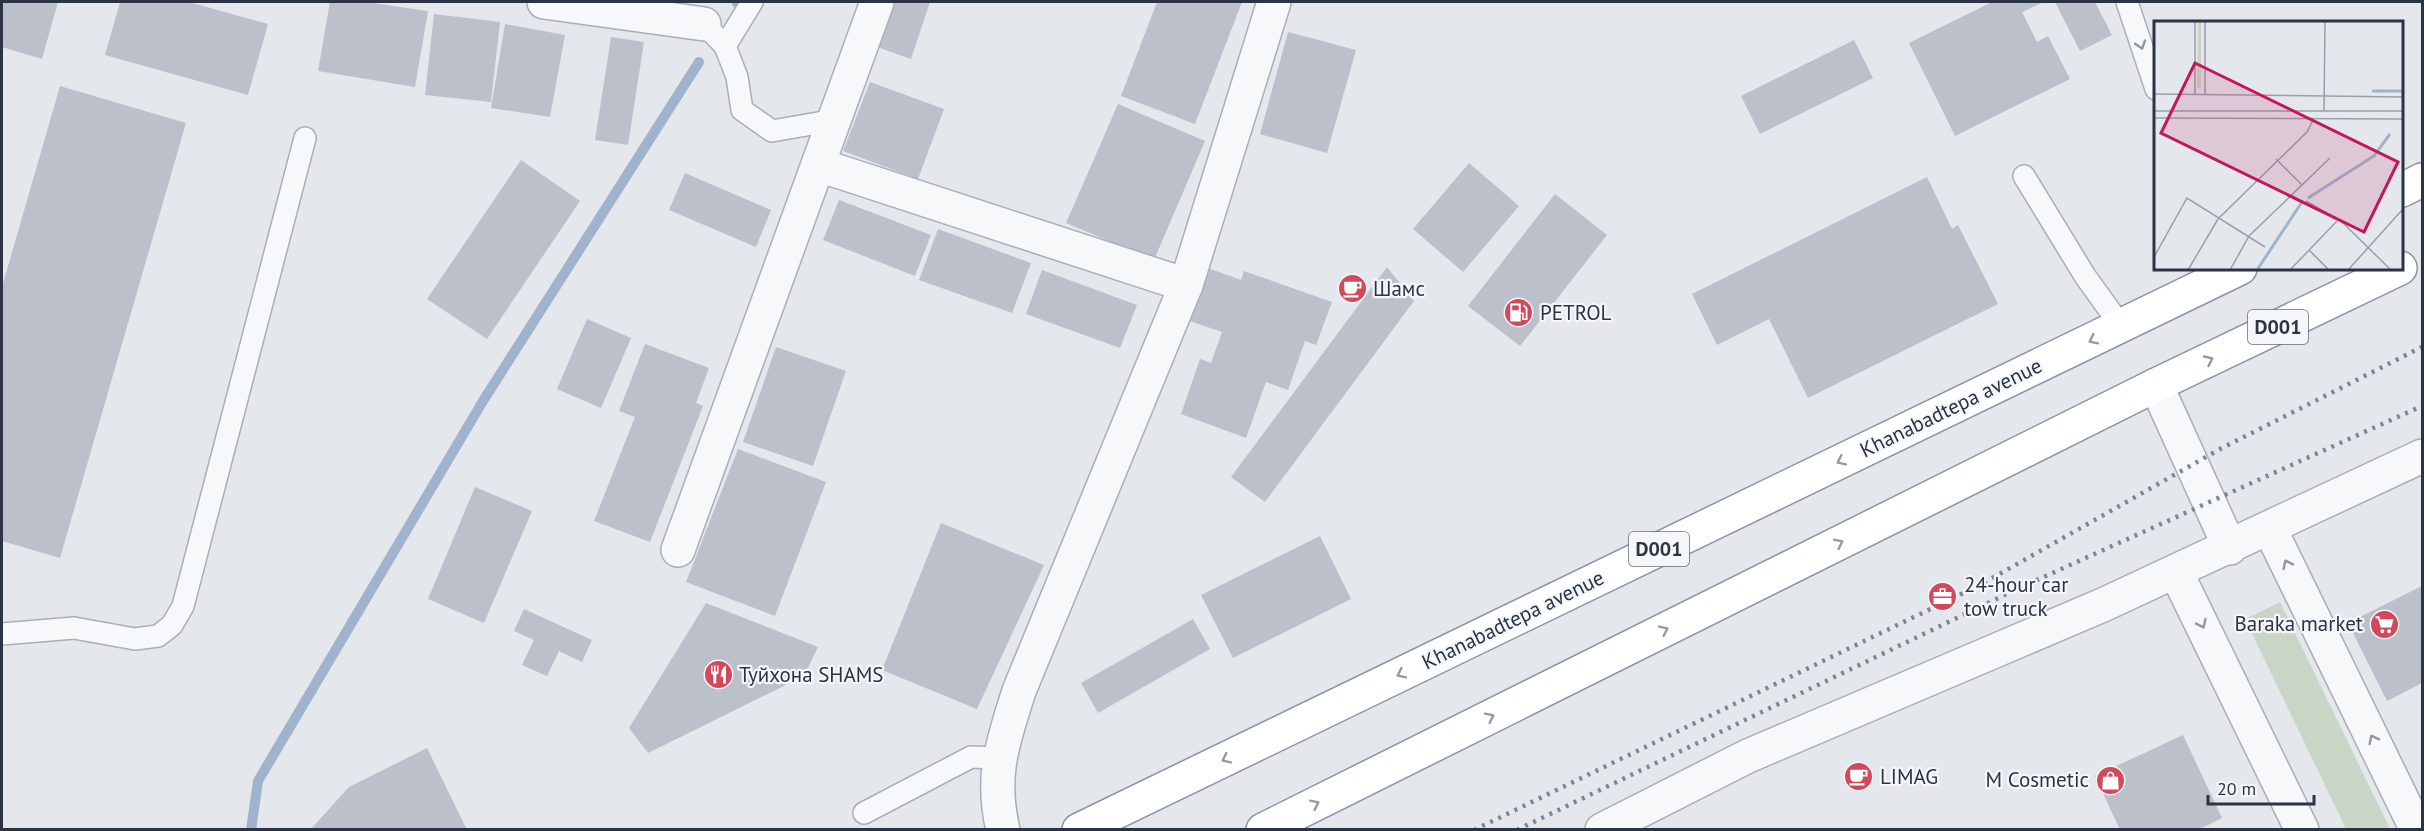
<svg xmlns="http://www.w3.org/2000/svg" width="2424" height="831" viewBox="0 0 2424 831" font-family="'PT Sans',sans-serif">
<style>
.green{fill:#c9d6c5}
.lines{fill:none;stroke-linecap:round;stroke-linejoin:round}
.stream{stroke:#9fb4cc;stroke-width:10}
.building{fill:#bbc0ca}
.service-casing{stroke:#a9aeb7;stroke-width:24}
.minor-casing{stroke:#a9aeb7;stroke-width:36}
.trunk-casing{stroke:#8b94a3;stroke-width:36}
.service{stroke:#f7f8fa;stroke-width:21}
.minor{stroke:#f7f8fa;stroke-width:33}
.trunk{stroke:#fff;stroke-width:33}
.rail{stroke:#7d8696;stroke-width:4.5;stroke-dasharray:3 6;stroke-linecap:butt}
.oneway{stroke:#9196a0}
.oneway2{stroke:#959aa2}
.labels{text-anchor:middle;stroke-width:4.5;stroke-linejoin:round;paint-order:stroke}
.shield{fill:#f4f6f9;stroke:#676e7b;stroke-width:1.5}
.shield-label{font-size:20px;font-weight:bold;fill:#2b3445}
.poi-label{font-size:21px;fill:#2b3445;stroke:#f4f6f9;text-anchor:start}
.street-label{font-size:21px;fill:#2b3445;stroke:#f4f6f9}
.inset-river{fill:none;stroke:#9fb4cc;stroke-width:3}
.inset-road{fill:none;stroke:#9a9fa9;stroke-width:1.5}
.view{fill:#c2185b;fill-opacity:0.15;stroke:#c2185b;stroke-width:3}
.inset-edge{fill:none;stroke:#2b3445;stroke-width:3}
</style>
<rect width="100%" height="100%" fill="#e4e7ec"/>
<!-- green -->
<path class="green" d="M2280 602 2390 829H2346L2245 619Z"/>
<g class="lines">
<!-- stream -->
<g class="stream">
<path d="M737 3V2"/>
<path d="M251 830 258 781 483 401 699 62"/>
</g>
</g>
<!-- building -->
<g class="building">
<path d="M2 2H58L42 59 2 47Z"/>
<path d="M120 2H189L268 24 248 95 105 55Z"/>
<path d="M330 2H366L428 11 415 87 318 71Z"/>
<path d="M892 2H930L911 59 877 47Z"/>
<path d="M1157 2H1242L1195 124 1121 96Z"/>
<path d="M1992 2H2044L2022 12 2037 42 2048 36 2070 79 1955 136 1909 43Z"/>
<path d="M2055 2H2095L2112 35 2080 51Z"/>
<path d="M434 14 500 22 491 102 425 95Z"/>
<path d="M505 24 565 35 550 117 491 108Z"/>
<path d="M1288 32 1356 50 1327 153 1260 134Z"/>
<path d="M611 37 644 42 628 145 595 140Z"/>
<path d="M1854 40 1873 78 1760 134 1741 96Z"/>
<path d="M870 82 944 109 918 179 843 151Z"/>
<path d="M60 86 186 123 60 558 2 541V287Z"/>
<path d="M1118 104 1205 141 1154 260 1066 223Z"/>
<path d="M521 160 580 201 487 339 427 299Z"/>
<path d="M1469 163 1519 206 1463 272 1413 229Z"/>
<path d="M685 173 771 210 756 247 669 210Z"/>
<path d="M1927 177 1952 229 1958 225 1998 304 1808 398 1769 319 1717 345 1692 294Z"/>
<path d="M1555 194 1607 235 1520 346 1468 306Z"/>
<path d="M839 200 931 235 915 276 823 240Z"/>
<path d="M938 229 1031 263 1012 313 919 280Z"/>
<path d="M1205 267 1241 280 1244 271 1332 302 1316 345 1305 341 1288 390 1266 382 1246 438 1181 414 1200 359 1211 363 1222 332 1187 320Z"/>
<path d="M1387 267 1414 301 1265 502 1231 477Z"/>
<path d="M1042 270 1137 305 1120 348 1026 314Z"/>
<path d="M587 319 631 338 601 408 557 389Z"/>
<path d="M645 344 709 368 696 403 703 406 650 542 594 521 635 417 619 411Z"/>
<path d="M776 347 846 371 813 466 743 442Z"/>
<path d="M738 449 826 482 775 616 686 582Z"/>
<path d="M475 487 532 511 484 623 428 599Z"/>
<path d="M941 523 1044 565 977 709 882 670Z"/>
<path d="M1320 536 1351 599 1233 658 1201 595Z"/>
<path d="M2422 586V683L2387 701 2348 623Z"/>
<path d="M706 603 818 647 804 676 648 753 629 728Z"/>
<path d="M524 609 592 640 582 662 559 651 547 676 522 665 534 640 514 631Z"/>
<path d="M1193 619 1210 649 1098 713 1081 683Z"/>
<path d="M2183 735 2222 818 2198 830H2120L2095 776Z"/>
<path d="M427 748 467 830H310L349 787Z"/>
</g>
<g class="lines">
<defs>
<g id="service">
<path d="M2127 2 2156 89"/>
<path d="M704 24 725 46 737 77 742 110 772 131 835 120"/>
<path d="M725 46 752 2"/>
<path d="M2024 176 2085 276 2121 326"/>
<path d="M2 634 74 628 135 639 158 636 172 625 183 606 305 138"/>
<path d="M864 813 971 757 999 758"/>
</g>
<g id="minor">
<path d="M544 2 704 24"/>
<path d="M819 165 1186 285"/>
<path d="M2156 385 2230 548"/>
<path d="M2270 529 2417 830"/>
<path d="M678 550 877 2"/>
<path d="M2176 572 2302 830"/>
<path d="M1003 830C990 775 1003 742 1019 691L1186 285 1274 2"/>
<path d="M1602 830 1748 756 2105 604 2422 456"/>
</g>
<g id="trunk">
<path d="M2402 190 2422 180"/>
<path d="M1079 830 2240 268"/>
<path d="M1263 830 2156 385 2400 268"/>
</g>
</defs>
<!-- service casing -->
<use href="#service" class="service-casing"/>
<!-- minor casing -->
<use href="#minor" class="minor-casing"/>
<!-- trunk casing -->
<use href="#trunk" class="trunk-casing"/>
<!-- service -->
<use href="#service" class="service"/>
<!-- minor -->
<use href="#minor" class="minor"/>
<!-- trunk -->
<use href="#trunk" class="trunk"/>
<!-- rail -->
<g class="rail">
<path d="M1474 830 1980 585 2220 449 2422 347"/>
<path d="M1517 830 2017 589 2422 406"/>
</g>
</g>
<!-- one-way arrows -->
<defs><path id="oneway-chevron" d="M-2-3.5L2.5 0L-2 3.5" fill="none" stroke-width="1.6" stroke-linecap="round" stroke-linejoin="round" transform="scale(1.5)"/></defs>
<g class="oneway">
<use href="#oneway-chevron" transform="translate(2141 45) rotate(72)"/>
<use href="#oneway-chevron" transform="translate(2287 564) rotate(-116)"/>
<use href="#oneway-chevron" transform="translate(2202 624) rotate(64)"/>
<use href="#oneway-chevron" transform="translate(2373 739) rotate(-116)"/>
</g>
<g class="oneway2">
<use href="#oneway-chevron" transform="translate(2093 340) rotate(154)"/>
<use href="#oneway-chevron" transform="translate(2209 360) rotate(-25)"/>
<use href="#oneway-chevron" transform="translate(1841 461) rotate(154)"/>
<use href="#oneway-chevron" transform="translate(1839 543) rotate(-26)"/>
<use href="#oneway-chevron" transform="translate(1664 630) rotate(-26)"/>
<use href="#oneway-chevron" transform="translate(1401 674) rotate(154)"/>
<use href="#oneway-chevron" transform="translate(1490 717) rotate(-26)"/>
<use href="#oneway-chevron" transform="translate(1226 759) rotate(154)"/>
<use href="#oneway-chevron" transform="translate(1315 804) rotate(-26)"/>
</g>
<!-- icons -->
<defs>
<symbol id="cafe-disc" viewBox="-11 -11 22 22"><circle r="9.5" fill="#d1495b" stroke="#f4f6f9"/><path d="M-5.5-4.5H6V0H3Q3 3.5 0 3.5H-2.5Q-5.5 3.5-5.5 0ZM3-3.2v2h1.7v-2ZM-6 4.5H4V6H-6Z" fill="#fff"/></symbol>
<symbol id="fuel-disc" viewBox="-11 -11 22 22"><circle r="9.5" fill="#d1495b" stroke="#f4f6f9"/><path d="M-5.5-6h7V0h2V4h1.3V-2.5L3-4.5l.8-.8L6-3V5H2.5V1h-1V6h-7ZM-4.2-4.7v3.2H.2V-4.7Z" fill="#fff"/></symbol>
<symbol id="office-disc" viewBox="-11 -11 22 22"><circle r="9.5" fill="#d1495b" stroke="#f4f6f9"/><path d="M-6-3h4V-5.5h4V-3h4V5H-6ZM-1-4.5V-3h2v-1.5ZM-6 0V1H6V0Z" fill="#fff"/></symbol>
<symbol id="supermarket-disc" viewBox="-11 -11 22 22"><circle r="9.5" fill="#d1495b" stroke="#f4f6f9"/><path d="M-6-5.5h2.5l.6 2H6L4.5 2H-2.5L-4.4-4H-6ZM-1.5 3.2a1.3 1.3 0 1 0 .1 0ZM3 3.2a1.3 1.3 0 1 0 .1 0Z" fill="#fff"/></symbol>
<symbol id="restaurant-disc" viewBox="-11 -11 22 22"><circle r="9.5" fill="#d1495b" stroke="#f4f6f9"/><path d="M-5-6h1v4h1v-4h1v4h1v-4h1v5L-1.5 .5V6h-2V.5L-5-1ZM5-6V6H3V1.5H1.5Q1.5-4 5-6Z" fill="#fff"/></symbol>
<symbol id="shop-disc" viewBox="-11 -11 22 22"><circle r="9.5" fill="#d1495b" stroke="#f4f6f9"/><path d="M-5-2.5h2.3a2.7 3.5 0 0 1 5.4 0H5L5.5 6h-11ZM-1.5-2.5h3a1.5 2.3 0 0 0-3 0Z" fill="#fff"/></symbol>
</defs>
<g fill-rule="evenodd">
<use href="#cafe-disc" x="1336" y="272" width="33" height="33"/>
<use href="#fuel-disc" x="1502" y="296" width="33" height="33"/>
<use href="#office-disc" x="1926" y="580" width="33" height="33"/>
<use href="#supermarket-disc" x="2368" y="608" width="33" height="33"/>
<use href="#restaurant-disc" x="702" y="658" width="33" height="33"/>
<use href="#cafe-disc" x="1842" y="760" width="33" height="33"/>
<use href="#shop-disc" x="2094" y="764" width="33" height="33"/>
</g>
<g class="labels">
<!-- shield labels -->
<g class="shield">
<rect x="2248" y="310" width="60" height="34" rx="4.5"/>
<rect x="1629" y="532" width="60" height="34" rx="4.5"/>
</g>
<g class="shield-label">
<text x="2278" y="334">D001</text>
<text x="1659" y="556">D001</text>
</g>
<!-- poi labels -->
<g class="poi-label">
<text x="1373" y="296">Шамс</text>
<text x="1540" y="320">PETROL</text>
<text x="1964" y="592">24-hour car<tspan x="1964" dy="24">tow truck</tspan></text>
<text x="2363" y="631" text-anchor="end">Baraka market</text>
<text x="739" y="682">Туйхона SHAMS</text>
<text x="1880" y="784">LIMAG</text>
<text x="2089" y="787" text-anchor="end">M Cosmetic</text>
</g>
<!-- street labels -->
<g class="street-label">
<text transform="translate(1951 408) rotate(-26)" y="7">Khanabadtepa avenue</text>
<text transform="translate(1513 620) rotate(-26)" y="7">Khanabadtepa avenue</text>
</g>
</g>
<!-- overview -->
<g transform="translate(2154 21)">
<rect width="249" height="249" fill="#e4e7ec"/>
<path d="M44 0H47V67H43Z" fill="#c9d6c5"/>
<path class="inset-river" d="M218 70H249M154 177 220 135 236 113M103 249 148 181"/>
<path class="inset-road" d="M51 0V74M0 73 249 76M41 74V0M0 90H249M170 90 171 0M0 97 249 98M122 138 148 164M152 180 187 200 237 249M155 229 175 249M0 236 33 177 111 226M34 249 64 198 153 111 160 97M76 249 95 215 176 137M136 249 183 200M194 249 249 188"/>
<path class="view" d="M41 42 244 141 210 211 7 112Z"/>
<rect width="249" height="249" class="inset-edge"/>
</g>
<!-- border -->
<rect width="2424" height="831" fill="none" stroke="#2b3445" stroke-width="6"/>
<!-- scale -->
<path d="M2208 795v9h106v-9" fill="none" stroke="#2b3445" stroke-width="3"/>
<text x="2217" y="795" font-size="18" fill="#2b3445" stroke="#f4f6f9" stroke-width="4.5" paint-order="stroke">20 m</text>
</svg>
